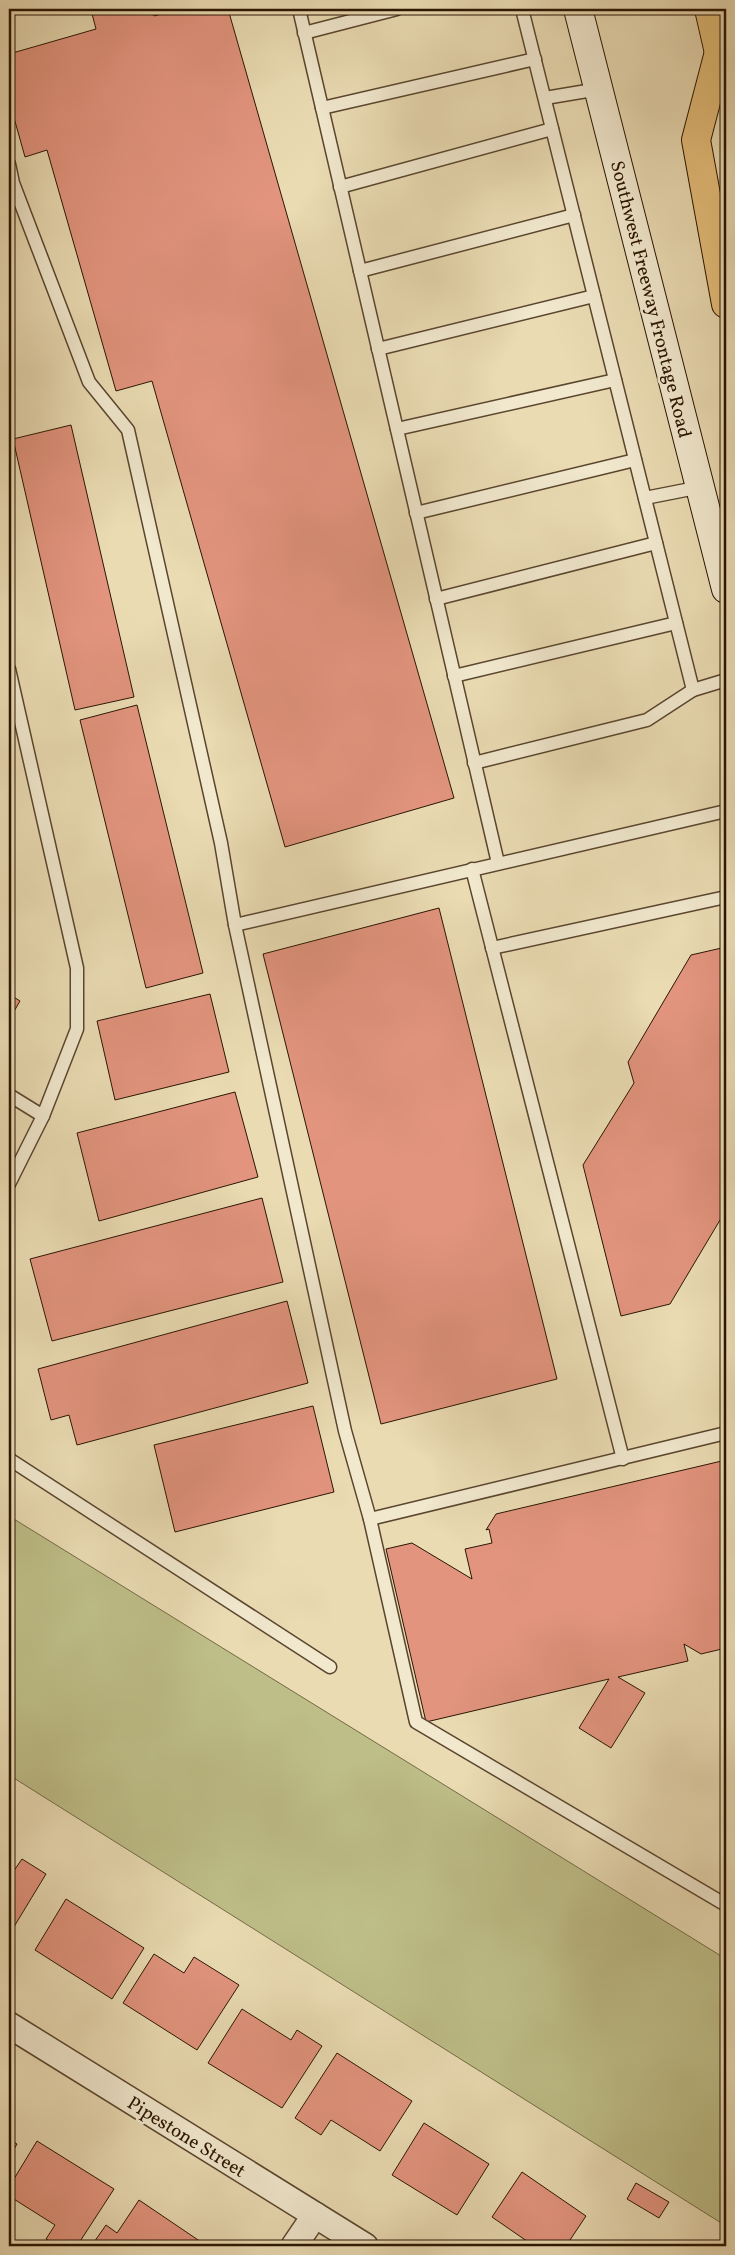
<svg xmlns="http://www.w3.org/2000/svg" width="735" height="2255" viewBox="0 0 735 2255" font-family="Vollkorn,serif">
<style>
.green{fill:#bebe88;stroke:#746a45}
.building{fill:#e2947e;stroke:#2a1502}
.lines{fill:none;stroke-linecap:round;stroke-linejoin:round}
.service-casing{stroke:#5a462e;stroke-width:15}
.minor-casing{stroke:#5a462e;stroke-width:28}
.secondary-casing{stroke:#2a1502;stroke-width:30}
.motorway-casing{stroke:#2a1502;stroke-width:30}
.service{stroke:#f1e8ce;stroke-width:12}
.minor{stroke:#f1e8ce;stroke-width:25}
.secondary{stroke:#f1e8ce;stroke-width:28}
.motorway{stroke:#e5be7a;stroke-width:28}
.labels{text-anchor:middle;stroke-width:5;stroke-linejoin:round;paint-order:stroke}
.street-label{font-size:19px;fill:#2a1502;stroke:#f1e8ce}
</style>
<rect width="100%" height="100%" fill="#eadbb3"/>
<filter id="stains"><feTurbulence type="fractalNoise" baseFrequency=".004" numOctaves="4"/><feColorMatrix values="0 0 0 0 .2 0 0 0 0 .09 0 0 0 0 .02 0 0 0 .5 -.17"/></filter>
<radialGradient id="worn" r=".72"><stop offset=".6" stop-color="#630" stop-opacity="0"/><stop offset="1" stop-color="#630" stop-opacity=".3"/></radialGradient>
<!-- green -->
<path class="green" d="M9 1516 726 1959V2226L9 1775Z"/>
<!-- building -->
<g class="building">
<path d="M94 9H151L154 16 179 9H228L454 798 285 847 152 381 116 391 47 150 25 157 9 100V54L96 29 91 10Z"/>
<path d="M71 425 134 697 75 710 13 439Z"/>
<path d="M137 705 203 973 146 988 80 720Z"/>
<path d="M439 908 557 1379 381 1424 263 954Z"/>
<path d="M726 947V1210L670 1304 621 1316 583 1165 634 1083 628 1062 691 955Z"/>
<path d="M9 994 20 1001 9 1020Z"/>
<path d="M210 994 229 1072 115 1100 97 1021Z"/>
<path d="M235 1092 258 1177 99 1221 77 1133Z"/>
<path d="M262 1198 283 1282 52 1341 30 1259Z"/>
<path d="M287 1301 308 1383 77 1445 69 1415 51 1420 38 1369Z"/>
<path d="M313 1406 334 1492 175 1532 154 1445Z"/>
<path d="M726 1460V1648L701 1654 684 1644 688 1661 618 1677 645 1693 611 1748 579 1728 609 1679 426 1722 386 1549 412 1543 472 1579 465 1549 492 1543 489 1529 486 1530 496 1514Z"/>
<path d="M22 1859 46 1874 9 1935V1869L13 1872Z"/>
<path d="M66 1899 144 1948 112 1999 35 1950Z"/>
<path d="M154 1954 184 1973 194 1957 239 1985 197 2050 123 2003Z"/>
<path d="M242 2009 291 2040 297 2030 322 2046 282 2108 208 2063Z"/>
<path d="M337 2053 412 2101 380 2151 331 2120 321 2135 295 2118Z"/>
<path d="M424 2123 489 2164 457 2215 392 2175Z"/>
<path d="M9 2139 17 2144 9 2158Z"/>
<path d="M37 2141 114 2189 77 2246H58L46 2239 55 2225 9 2196V2187Z"/>
<path d="M522 2172 586 2216 566 2246H534L492 2217Z"/>
<path d="M636 2183 669 2202 659 2218 627 2199Z"/>
<path d="M139 2200 207 2246H95L92 2245 106 2225 117 2233Z"/>
</g>
<g class="lines">
<defs>
<g id="service">
<path d="M299 9 498 863"/>
<path d="M522 9 693 690 726 680"/>
<path d="M304 33 397 9"/>
<path d="M545 98 599 89"/>
<path d="M322 108 535 59"/>
<path d="M9 164 13 183 89 382 128 430 221 843 235 925 726 811"/>
<path d="M340 187 552 129"/>
<path d="M360 271 574 215"/>
<path d="M378 349 594 296"/>
<path d="M397 429 615 380"/>
<path d="M645 498 701 487"/>
<path d="M416 513 635 460"/>
<path d="M436 599 656 543"/>
<path d="M9 669 77 968V1029L43 1116 9 1184"/>
<path d="M454 676 676 623"/>
<path d="M474 763 647 720 693 690"/>
<path d="M472 869 623 1459"/>
<path d="M235 925 345 1431 370 1519 416 1722 726 1905"/>
<path d="M492 948 726 897"/>
<path d="M9 1095 43 1116"/>
<path d="M9 1459 330 1667"/>
<path d="M370 1519 726 1433"/>
</g>
<g id="minor">
<path d="M9 2025 365 2246"/>
<path d="M294 2246 315 2215"/>
</g>
<path id="secondary" d="M578 9 726 589"/>
<g id="motorway">
<path d="M709 9 723 70"/>
<path d="M719 52 696 140 726 304"/>
</g>
</defs>
<!-- service casing -->
<use href="#service" class="service-casing"/>
<!-- minor casing -->
<use href="#minor" class="minor-casing"/>
<!-- secondary casing -->
<use href="#secondary" class="secondary-casing"/>
<!-- motorway casing -->
<use href="#motorway" class="motorway-casing"/>
<!-- service -->
<use href="#service" class="service"/>
<!-- minor -->
<use href="#minor" class="minor"/>
<!-- secondary -->
<use href="#secondary" class="secondary"/>
<!-- motorway -->
<use href="#motorway" class="motorway"/>
</g>
<g class="labels">
<!-- street labels -->
<g class="street-label">
<text transform="translate(652 299) rotate(76)" y="7">Southwest Freeway Frontage Road</text>
<text transform="translate(187 2136) rotate(32)" y="7">Pipestone Street</text>
</g>
</g>
<!-- margin -->
<rect width="735" height="2255" fill="none" stroke="#eadbb3" stroke-width="30"/>
<rect x="10" y="10" width="715" height="2235" fill="none" stroke="#2a1502" stroke-width="2.5"/>
<rect x="15" y="15" width="705" height="2225" fill="none" stroke="#2a1502"/>
<rect width="100%" height="100%" filter="url(#stains)"/>
<rect width="100%" height="100%" fill="url(#worn)"/>
</svg>
